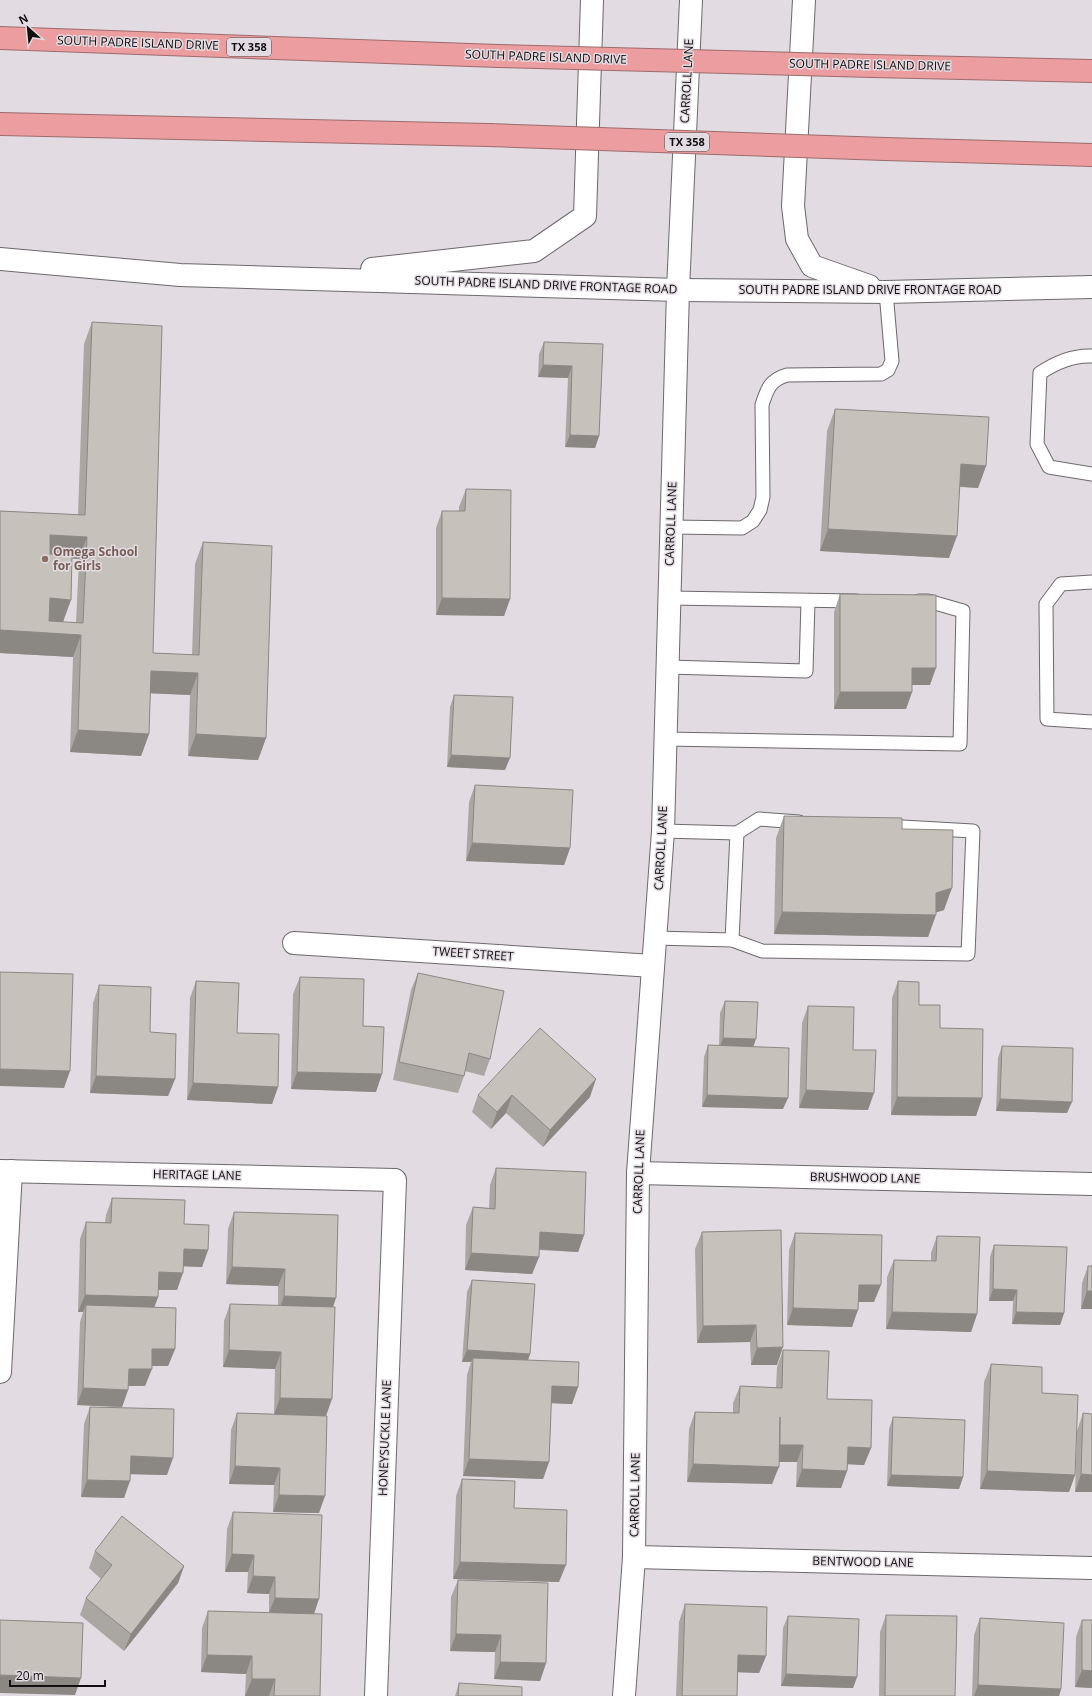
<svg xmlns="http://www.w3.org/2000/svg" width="1092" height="1696" viewBox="0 0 1092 1696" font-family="'Open Sans',sans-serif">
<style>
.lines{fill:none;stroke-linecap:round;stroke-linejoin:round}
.lane-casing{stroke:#6d686c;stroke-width:15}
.street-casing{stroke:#6d686c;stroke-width:24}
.secondary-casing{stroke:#6d686c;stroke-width:24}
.highway-casing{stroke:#9e6b6d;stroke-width:24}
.lane{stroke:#fff;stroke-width:13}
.street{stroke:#fff;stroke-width:22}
.secondary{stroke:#fff;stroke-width:22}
.highway{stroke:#eb9d9f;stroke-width:22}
.highway-bridge-casing{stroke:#9e6b6d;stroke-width:24;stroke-linecap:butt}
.highway-bridge{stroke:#eb9d9f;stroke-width:22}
.wall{fill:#aaa6a1;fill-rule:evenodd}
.shaded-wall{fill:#8b8783}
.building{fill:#c6c1bb;stroke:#8b8783;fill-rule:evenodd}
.education-dot{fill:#8d6e63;stroke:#e2dce2;stroke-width:1.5}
.labels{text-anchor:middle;stroke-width:3;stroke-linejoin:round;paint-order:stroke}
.shield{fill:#e2dce2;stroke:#4f4c4e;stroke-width:1}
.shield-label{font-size:11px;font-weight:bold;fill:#100e0f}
.street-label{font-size:12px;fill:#100e0f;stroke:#e2dce2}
.education-label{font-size:12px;font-weight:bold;fill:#785e54;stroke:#e2dce2;text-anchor:start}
</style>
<rect width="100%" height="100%" fill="#e2dce2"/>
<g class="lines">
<defs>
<g id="lane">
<path d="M1092 356C1074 355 1055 363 1040 373L1037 444 1049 467 1092 474"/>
<path d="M671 527 742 528 753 521 760 510 763 497 762 405C767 389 770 380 787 375L881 374 888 370 892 361 886 292"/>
<path d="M1092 582 1061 584 1046 604 1047 719 1092 722"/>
<path d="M669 598 856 601"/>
<path d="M668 667 806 671 808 601"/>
<path d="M665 739 960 744 963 611 928 601H919"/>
<path d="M663 831 737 833 759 819 799 822"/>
<path d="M655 938 732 940 762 951 968 954 973 831 885 826"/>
<path d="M732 940 737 833"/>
</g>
<g id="street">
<path d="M294 943 653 966"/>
<path d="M0 1171 395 1180 376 1696"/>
<path d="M638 1173 1092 1184"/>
<path d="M0 1372 11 1171"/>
<path d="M634 1557 1092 1568"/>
</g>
<g id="secondary">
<path d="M804 0 793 206 797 239 812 266 869 286"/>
<path d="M0 259 180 275 678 290 886 292 1092 287"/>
<path d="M372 269 534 251 585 216 592 0"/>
<path d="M624 1696 634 1557 638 1173 663 831 678 290 691 0"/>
</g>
<g id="highway">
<path d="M0 38 498 56"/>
<path d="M872 66 1092 71"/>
<path d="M0 124 489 135"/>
<path d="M885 149 1092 155"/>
</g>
</defs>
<!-- lane casing -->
<use href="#lane" class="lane-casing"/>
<!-- street casing -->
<use href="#street" class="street-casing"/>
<!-- secondary casing -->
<use href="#secondary" class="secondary-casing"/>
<!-- highway casing -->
<use href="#highway" class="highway-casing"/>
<!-- lane -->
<use href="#lane" class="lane"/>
<!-- street -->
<use href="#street" class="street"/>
<!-- secondary -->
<use href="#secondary" class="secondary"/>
<!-- highway -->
<use href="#highway" class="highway"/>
<defs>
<g id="highway-bridge">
<path d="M498 56 872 66"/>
<path d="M489 135 885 149"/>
</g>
</defs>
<!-- highway-bridge casing -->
<use href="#highway-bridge" class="highway-bridge-casing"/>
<!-- highway-bridge -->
<use href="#highway-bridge" class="highway-bridge"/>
</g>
<!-- wall -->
<g class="wall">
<path d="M92 322 153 653 192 655 195 564 203 542 266 738 258 760 188 756 190 695 150 693 149 734 141 756 70 752 73 657 0 653V511L78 515 84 344ZM72 558 79 559 76 623 49 621 63 622Z"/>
<path d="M544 342 603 344 599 436 595 448 565 447 568 378 538 377 539 354Z"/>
<path d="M835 409 986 466 978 488 960 487 949 558 820 551 827 431Z"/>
<path d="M466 489 510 599 504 616 436 615V528L442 511H459V507Z"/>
<path d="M840 594 930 685H912V692L906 709H834V612Z"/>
<path d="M454 695 505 770 447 767 450 707Z"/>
<path d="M475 785 570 848 564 865 466 861 469 802Z"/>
<path d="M784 816 902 829 944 910 936 912 928 937 774 934 776 838Z"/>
<path d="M418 973 490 1059 484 1076 465 1071 464 1076 458 1093 393 1080 411 990Z"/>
<path d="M300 977 363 1026 376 1092 291 1089 293 994Z"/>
<path d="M196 981 237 1033 278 1087 272 1104 187 1100 190 998Z"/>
<path d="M898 981 940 1028 982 1098 976 1116 891 1115 892 998Z"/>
<path d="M99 985 150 1032 175 1079 168 1096 90 1093 93 1003Z"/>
<path d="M725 1001 753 1047 783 1109 702 1107 704 1057 708 1045 719 1046 720 1013Z"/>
<path d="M808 1006 853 1050 868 1110 799 1108 802 1023Z"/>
<path d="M1002 1046 1067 1113 996 1111 998 1058Z"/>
<path d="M478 1095 590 1097 543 1147 506 1113 491 1129 472 1112Z"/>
<path d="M496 1168 584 1235 578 1252 539 1250V1257L532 1274 465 1270 466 1225 473 1207 489 1208 490 1185Z"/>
<path d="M112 1198 184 1224 208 1250 202 1267 183 1266 177 1290H158V1297L154 1307 175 1349 168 1366H152L145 1386H128V1390L122 1407 77 1405 80 1322 83 1312H78L80 1239 86 1222H105L106 1215Z"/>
<path d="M234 1212 333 1307 326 1416 319 1513 273 1512 274 1485 229 1484 231 1430 237 1413 274 1414 275 1369 223 1367 224 1321 230 1304 278 1306V1286L226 1284 228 1229Z"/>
<path d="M781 1230 777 1365H751L750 1342 697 1343 695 1249 702 1232Z"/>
<path d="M795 1233 874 1302H858L852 1327 787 1325 789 1250Z"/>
<path d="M937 1236 977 1314 971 1332 886 1329 887 1277 894 1260 931 1261V1253Z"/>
<path d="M994 1245 1064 1313 1060 1325 1012 1324 1013 1301H989L990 1257Z"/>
<path d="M1088 1266H1092V1309H1081L1082 1283Z"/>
<path d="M472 1280 530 1354 528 1360 578 1387 572 1404 551 1403 549 1462 543 1479 463 1476 467 1375 471 1362H462L467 1292Z"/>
<path d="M783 1350 871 1448 864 1465 848 1464 847 1471 841 1488 796 1487 797 1462H779L772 1484 687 1482 689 1429 695 1412 733 1413V1403L740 1386 776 1388 777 1367Z"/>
<path d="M991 1364 1042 1393 1075 1475 1069 1492 980 1489 984 1382Z"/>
<path d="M90 1407 167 1475 130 1474 124 1498 81 1497 84 1424Z"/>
<path d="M1083 1413 1092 1492H1075L1077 1431Z"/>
<path d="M893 1417 963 1477 959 1489 887 1486 889 1429Z"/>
<path d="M462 1479 514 1508 559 1582 453 1579 456 1496Z"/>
<path d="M233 1512 314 1614 320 1696H245L246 1674 201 1672 202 1628 208 1611 269 1613V1594L247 1593 248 1572H225L227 1529Z"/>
<path d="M95 1551 184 1566 178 1583 124 1651 80 1615 86 1598 101 1579 89 1568Z"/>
<path d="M458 1580 546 1663 540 1681 494 1679 495 1652 450 1651 451 1597Z"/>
<path d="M685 1604 766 1656 759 1673 738 1672 737 1696H676L679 1622Z"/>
<path d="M886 1615 955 1696H879L880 1632Z"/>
<path d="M788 1616 857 1677 853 1688 781 1686 783 1628Z"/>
<path d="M980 1618 1061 1689 1059 1696H972L974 1635Z"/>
<path d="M1082 1620H1092V1688L1075 1687 1076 1637Z"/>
<path d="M459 1683 522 1696H455Z"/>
</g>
<!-- shaded-wall -->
<g class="shaded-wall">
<path d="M543 365 572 366 568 378 538 377Z"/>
<path d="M570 435 599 436 595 448 565 447Z"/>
<path d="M961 464 986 466 978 488 953 486Z"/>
<path d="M828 529 957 536 949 558 820 551Z"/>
<path d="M50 535 87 537 79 559 42 557Z"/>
<path d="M50 598 71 600 63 622 42 620Z"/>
<path d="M442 598 510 599 504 616 436 615Z"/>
<path d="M0 630 81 635 73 657 0 653Z"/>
<path d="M912 668H936L930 685H906Z"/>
<path d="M151 671 198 673 190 695 143 693Z"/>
<path d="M840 692H912L906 709H834Z"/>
<path d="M78 730 149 734 141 756 70 752Z"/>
<path d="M196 734 266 738 258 760 188 756Z"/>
<path d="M451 755 510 758 505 770 447 767Z"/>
<path d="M472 843 570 848 564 865 466 861Z"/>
<path d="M952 888 944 910 928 915 936 893Z"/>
<path d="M782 912 936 915 928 937 774 934Z"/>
<path d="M723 1038 756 1039 752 1051 719 1050Z"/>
<path d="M0 1069 70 1071 64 1088 0 1086Z"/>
<path d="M297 1072 382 1074 376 1092 291 1089Z"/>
<path d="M96 1076 175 1079 168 1096 90 1093Z"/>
<path d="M596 1079 590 1097 543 1147 550 1130Z"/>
<path d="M193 1083 278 1087 272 1104 187 1100Z"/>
<path d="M806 1090 874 1093 868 1110 799 1108Z"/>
<path d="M512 1095 506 1113 491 1129 497 1112Z"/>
<path d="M707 1095 788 1098 783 1109 702 1107Z"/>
<path d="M897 1097 982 1098 976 1116 891 1115Z"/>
<path d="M1000 1099 1072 1102 1067 1113 996 1111Z"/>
<path d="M540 1232 584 1235 578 1252 533 1249Z"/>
<path d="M184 1249 208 1250 202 1267 177 1266Z"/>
<path d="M471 1253 539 1257 532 1274 465 1270Z"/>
<path d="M232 1267 285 1269 278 1286 226 1284Z"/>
<path d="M159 1272 183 1273 177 1290H152Z"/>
<path d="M859 1285H881L874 1302H852Z"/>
<path d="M993 1289 1017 1290 1013 1301H989Z"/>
<path d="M1087 1291H1092V1309H1081Z"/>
<path d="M85 1295 158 1297 152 1314 86 1305 83 1312H78Z"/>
<path d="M284 1296 336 1298 330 1316 278 1314Z"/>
<path d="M793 1308 858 1310 852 1327 787 1325Z"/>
<path d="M892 1312 977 1314 971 1332 886 1329Z"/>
<path d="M1016 1312 1064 1313 1060 1325 1012 1324Z"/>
<path d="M756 1325 750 1342 697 1343 703 1326Z"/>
<path d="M783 1347 777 1365H751L757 1348Z"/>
<path d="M152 1349H175L168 1366H146Z"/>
<path d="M229 1350 281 1352 275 1369 223 1367Z"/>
<path d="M467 1350 530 1354 526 1366 473 1358 471 1362H462Z"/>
<path d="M129 1369H152L145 1386H123Z"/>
<path d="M552 1386 578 1387 572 1404 546 1403Z"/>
<path d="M83 1388 128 1390 122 1407 77 1405Z"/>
<path d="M280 1398 332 1399 326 1416 274 1415Z"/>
<path d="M780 1445H803L797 1462H774Z"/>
<path d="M848 1447 871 1448 864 1465 842 1464Z"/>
<path d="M131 1456 173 1458 167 1475 124 1474Z"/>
<path d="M469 1459 549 1462 543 1479 463 1476Z"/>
<path d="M693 1464 779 1467 772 1484 687 1482Z"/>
<path d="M235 1466 280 1468 274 1485 229 1484Z"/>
<path d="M802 1469 847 1471 841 1488 796 1487Z"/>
<path d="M987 1471 1075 1475 1069 1492 980 1489Z"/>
<path d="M1081 1474 1092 1475V1492H1075Z"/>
<path d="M891 1475 963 1477 959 1489 887 1486Z"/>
<path d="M87 1480 130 1481 124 1498 81 1497Z"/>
<path d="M279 1495 325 1496 319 1513 273 1512Z"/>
<path d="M232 1554 254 1555 248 1572H225Z"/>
<path d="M460 1562 566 1565 559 1582 453 1579Z"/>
<path d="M184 1566 178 1583 124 1651 131 1634Z"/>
<path d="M253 1576 275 1577 269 1594 247 1593Z"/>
<path d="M275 1598 319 1599 313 1617 268 1615Z"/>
<path d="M456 1634 501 1635 495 1652 450 1651Z"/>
<path d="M207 1655 252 1656 246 1674 201 1672Z"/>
<path d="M738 1655 766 1656 759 1673 732 1672Z"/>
<path d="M500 1662 546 1663 540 1681 494 1679Z"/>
<path d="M1082 1670 1092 1671V1688L1075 1687Z"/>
<path d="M786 1674 857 1677 853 1688 781 1686Z"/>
<path d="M0 1675 81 1678 75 1695 0 1693Z"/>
<path d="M252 1679H275L269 1696H245Z"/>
<path d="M978 1685 1061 1689 1059 1696H974Z"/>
</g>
<!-- building -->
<g class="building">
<path d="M92 322 162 326 153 653 199 655 203 542 272 546 266 738 196 734 198 673 151 671 149 734 78 730 81 635 0 630V511L85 515ZM50 535 87 537 83 623 49 621 50 598 71 600 72 555 50 554Z"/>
<path d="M544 342 603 344 599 436 570 435 572 366 543 365Z"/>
<path d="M835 409 989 417 986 466 961 464 957 536 828 529Z"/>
<path d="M466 489 511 490 510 599 442 598V511H465Z"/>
<path d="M840 594 936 595V668H912V692H840Z"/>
<path d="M454 695 513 697 510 758 451 755Z"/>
<path d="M475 785 573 790 570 848 472 843Z"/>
<path d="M784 816 902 818V829L953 830 952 888 936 893V915L782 912Z"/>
<path d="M0 972 73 974 70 1071 0 1069Z"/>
<path d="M418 973 504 991 490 1059 469 1053 464 1076 399 1062Z"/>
<path d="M300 977 364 979 363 1026 384 1027 382 1074 297 1072Z"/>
<path d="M196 981 239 983 237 1033 279 1034 278 1087 193 1083Z"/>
<path d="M898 981 919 982V1005H940V1028L983 1029 982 1098 897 1097Z"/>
<path d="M99 985 151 987 150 1032 176 1034 175 1079 96 1076Z"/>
<path d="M725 1001 758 1002 756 1039 723 1038Z"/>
<path d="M808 1006 854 1007 853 1050H876L874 1093 806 1090Z"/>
<path d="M540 1028 596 1079 550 1130 512 1095 497 1112 478 1095Z"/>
<path d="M708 1045 789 1048 788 1098 707 1095Z"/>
<path d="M1002 1046 1073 1048 1072 1102 1000 1099Z"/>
<path d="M496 1168 586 1172 584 1235 540 1232 539 1257 471 1253 473 1207 495 1209Z"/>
<path d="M112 1198 185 1200 184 1224 209 1225 208 1250 184 1249 183 1273 159 1272 158 1297 85 1295 86 1222 111 1223Z"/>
<path d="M234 1212 338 1215 336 1298 284 1296 285 1269 232 1267Z"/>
<path d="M781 1230 783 1347 757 1348 756 1325 703 1326 702 1232Z"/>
<path d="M795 1233 882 1235 881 1285H859L858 1310 793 1308Z"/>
<path d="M937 1236 980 1237 977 1314 892 1312 894 1260 936 1261Z"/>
<path d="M994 1245 1067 1247 1064 1313 1016 1312 1017 1290 993 1289Z"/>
<path d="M1088 1266H1092V1291H1087Z"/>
<path d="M472 1280 535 1284 530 1354 467 1350Z"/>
<path d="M230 1304 335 1307 332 1399 280 1398 281 1352 229 1350Z"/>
<path d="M86 1305 176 1308 175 1349H152V1369H129L128 1390 83 1388Z"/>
<path d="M783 1350 829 1351 827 1399 872 1400 871 1448 848 1447 847 1471 802 1469 803 1445H780V1417L779 1467 693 1464 695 1412 739 1413 740 1386 782 1388Z"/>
<path d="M473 1358 579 1362 578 1387 552 1386 549 1462 469 1459Z"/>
<path d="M991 1364 1042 1367V1393L1078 1395 1075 1475 987 1471Z"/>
<path d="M90 1407 174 1409 173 1458 131 1456 130 1481 87 1480Z"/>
<path d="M237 1413 327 1416 325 1496 279 1495 280 1468 235 1466Z"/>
<path d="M1083 1413 1092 1414V1475L1081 1474Z"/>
<path d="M893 1417 965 1420 963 1477 891 1475Z"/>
<path d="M462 1479 515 1481 514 1508 567 1510 566 1565 460 1562Z"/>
<path d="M233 1512 322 1515 319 1599 275 1598V1577L253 1576 254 1555 232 1554Z"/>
<path d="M122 1516 184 1566 131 1634 86 1598 112 1565 95 1551Z"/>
<path d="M458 1580 548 1583 546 1663 500 1662 501 1635 456 1634Z"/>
<path d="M685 1604 767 1607 766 1656 738 1655 737 1696H682Z"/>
<path d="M208 1611 322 1614 320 1696H274L275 1679H252V1656L207 1655Z"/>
<path d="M886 1615 957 1616 955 1696H885Z"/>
<path d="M788 1616 859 1619 857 1677 786 1674Z"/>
<path d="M980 1618 1064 1623 1061 1689 978 1685Z"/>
<path d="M0 1620 83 1623 81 1678 0 1675Z"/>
<path d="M1082 1620H1092V1671L1082 1670Z"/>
<path d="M459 1683 522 1687V1696H458Z"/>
</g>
<!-- markers -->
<circle class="education-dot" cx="45" cy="559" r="4"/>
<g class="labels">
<!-- shield labels -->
<g class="shield">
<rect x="227" y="38" width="44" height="18" rx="3"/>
<rect x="665" y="133" width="44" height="18" rx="3"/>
</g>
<g class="shield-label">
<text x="249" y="51">TX 358</text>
<text x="687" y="146">TX 358</text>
</g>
<!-- street labels -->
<g class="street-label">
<text transform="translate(138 43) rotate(2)" y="4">SOUTH PADRE ISLAND DRIVE</text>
<text transform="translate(546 57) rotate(2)" y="4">SOUTH PADRE ISLAND DRIVE</text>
<text transform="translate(870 65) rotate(1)" y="4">SOUTH PADRE ISLAND DRIVE</text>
<text transform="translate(687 81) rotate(-87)" y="4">CARROLL LANE</text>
<text transform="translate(546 285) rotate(2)" y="4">SOUTH PADRE ISLAND DRIVE FRONTAGE ROAD</text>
<text x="870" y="294">SOUTH PADRE ISLAND DRIVE FRONTAGE ROAD</text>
<text transform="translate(671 524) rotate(-88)" y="4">CARROLL LANE</text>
<text transform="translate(661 848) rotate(-87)" y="4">CARROLL LANE</text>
<text transform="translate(473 954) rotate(4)" y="4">TWEET STREET</text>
<text transform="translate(639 1172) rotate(-88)" y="4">CARROLL LANE</text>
<text transform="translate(197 1175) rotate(1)" y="4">HERITAGE LANE</text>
<text transform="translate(865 1178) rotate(1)" y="4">BRUSHWOOD LANE</text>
<text transform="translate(385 1438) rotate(-88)" y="4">HONEYSUCKLE LANE</text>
<text transform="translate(635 1495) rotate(-89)" y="4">CARROLL LANE</text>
<text transform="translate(863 1562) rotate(1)" y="4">BENTWOOD LANE</text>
</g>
<!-- education labels -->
<g class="education-label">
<text x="53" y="556">Omega School<tspan x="53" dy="14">for Girls</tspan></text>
</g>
</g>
<!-- north arrow -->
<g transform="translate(28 28) rotate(333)" stroke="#e2dce2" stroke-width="3" paint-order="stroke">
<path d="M0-3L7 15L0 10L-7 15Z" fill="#100e0f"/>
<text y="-6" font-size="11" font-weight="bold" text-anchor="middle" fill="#100e0f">N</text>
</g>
<!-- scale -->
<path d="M10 1680v6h95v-6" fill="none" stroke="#100e0f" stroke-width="2"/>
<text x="16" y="1680" font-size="12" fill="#100e0f" stroke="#e2dce2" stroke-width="3" paint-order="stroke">20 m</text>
</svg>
